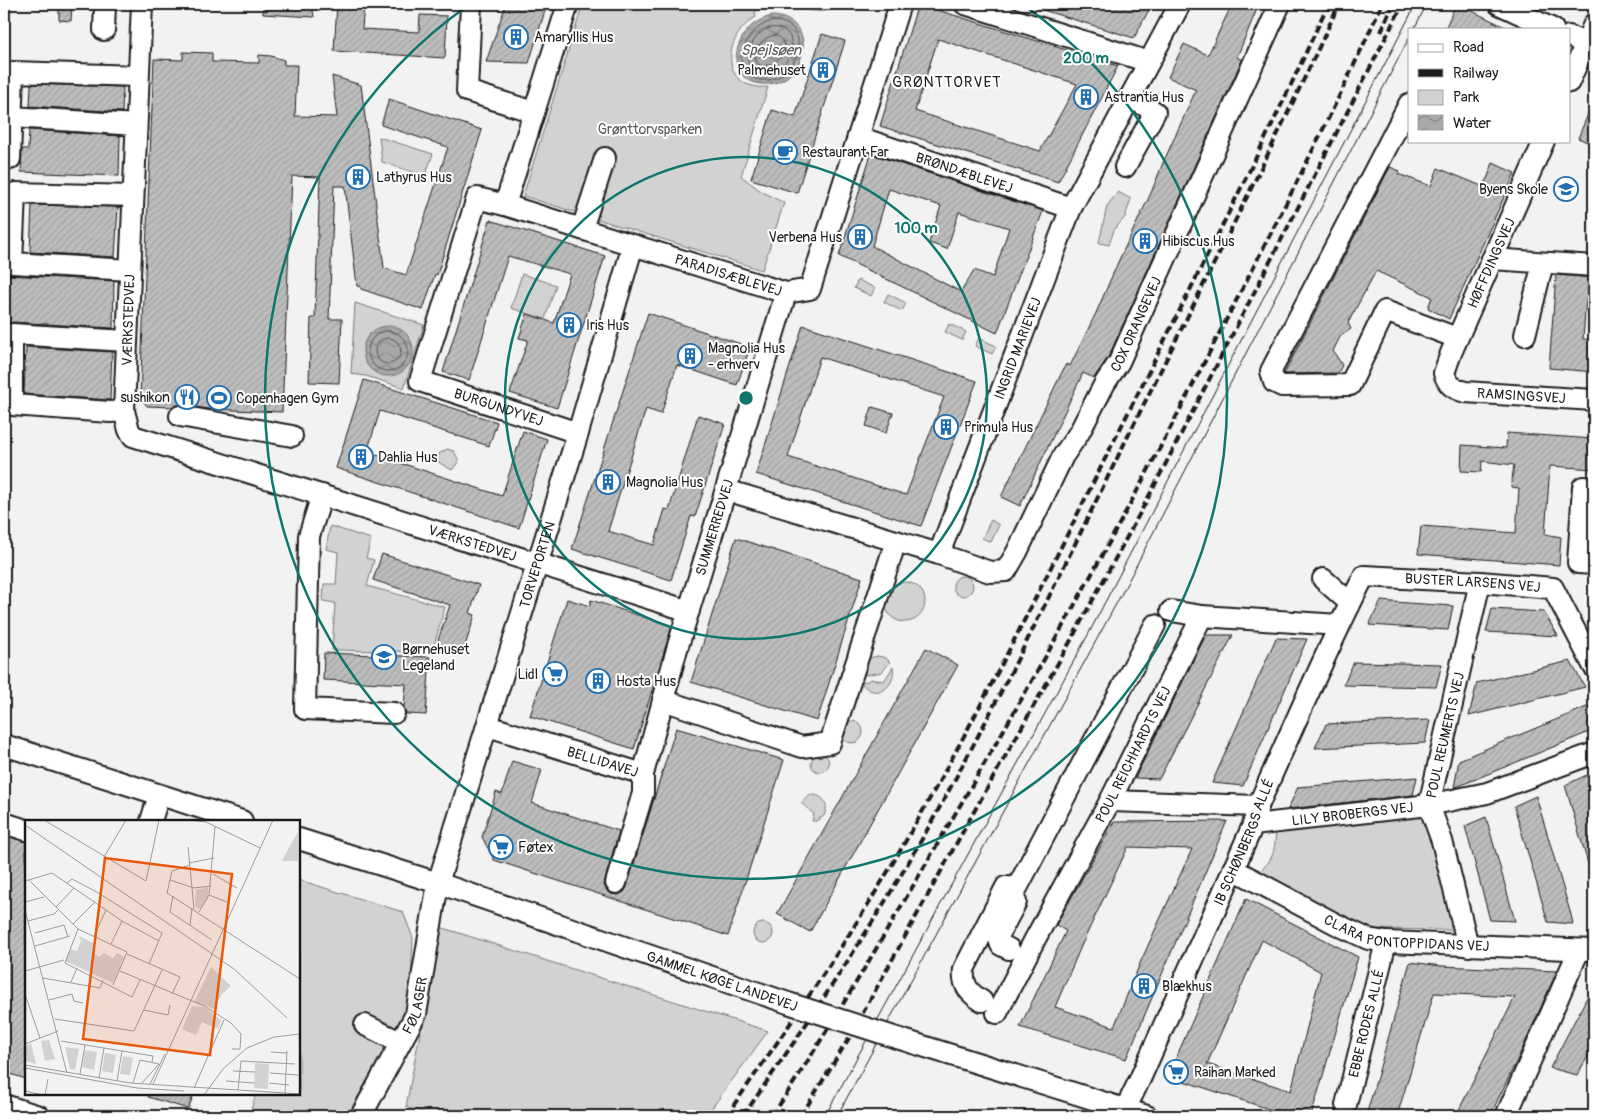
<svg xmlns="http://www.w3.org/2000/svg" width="1598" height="1120" viewBox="0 0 1598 1120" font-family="Pangolin,sans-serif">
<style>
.green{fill:#d2d2d2;stroke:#777}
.water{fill:url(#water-waves);stroke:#707070}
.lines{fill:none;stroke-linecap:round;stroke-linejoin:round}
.shore{stroke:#545454;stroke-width:1}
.building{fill:url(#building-hatch);stroke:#1c1c1c;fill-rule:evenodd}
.minor-casing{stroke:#1c1c1c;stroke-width:24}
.minor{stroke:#fff;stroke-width:20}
.tram{stroke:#1c1c1c;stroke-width:1}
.rail{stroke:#1c1c1c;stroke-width:4;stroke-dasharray:8 4;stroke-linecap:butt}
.minor-bridge-casing{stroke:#1c1c1c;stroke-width:24;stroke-linecap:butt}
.minor-bridge{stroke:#fff;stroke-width:20}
.ring{fill:none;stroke:#0f766e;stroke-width:2.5}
.labels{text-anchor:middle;stroke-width:4;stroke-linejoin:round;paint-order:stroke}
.poi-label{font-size:14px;fill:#1c1c1c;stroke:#fff;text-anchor:start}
.park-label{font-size:14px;fill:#5c5c5c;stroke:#fff}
.street-label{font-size:14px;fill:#1c1c1c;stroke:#fff}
.water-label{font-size:15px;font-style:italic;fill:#5b5b5b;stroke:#fff}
.neighbourhood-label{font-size:15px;letter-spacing:1px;fill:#1c1c1c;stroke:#fff}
.inset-road{fill:none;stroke:#9c9c9c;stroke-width:1}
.view{fill:#e8590c;fill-opacity:0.15;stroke:#e8590c;stroke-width:2.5}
.inset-edge{fill:none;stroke:#1c1c1c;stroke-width:2.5}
.centre{fill:#0f766e;stroke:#fff;stroke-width:2.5}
.ring-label{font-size:15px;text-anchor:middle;font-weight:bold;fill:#0f766e;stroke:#fff;stroke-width:4;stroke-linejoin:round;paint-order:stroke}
</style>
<defs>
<pattern id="water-waves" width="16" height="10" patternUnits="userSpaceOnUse" patternTransform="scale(1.25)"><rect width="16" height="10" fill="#a8a8a8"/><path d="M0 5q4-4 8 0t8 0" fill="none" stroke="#888"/></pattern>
<pattern id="building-hatch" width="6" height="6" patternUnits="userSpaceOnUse" patternTransform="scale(1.25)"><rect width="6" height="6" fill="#bdbdbd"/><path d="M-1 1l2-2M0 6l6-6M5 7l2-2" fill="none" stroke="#a2a2a2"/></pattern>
</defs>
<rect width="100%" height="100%" fill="#f2f2f2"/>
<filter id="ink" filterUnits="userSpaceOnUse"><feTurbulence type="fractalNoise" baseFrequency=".02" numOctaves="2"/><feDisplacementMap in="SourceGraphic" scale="10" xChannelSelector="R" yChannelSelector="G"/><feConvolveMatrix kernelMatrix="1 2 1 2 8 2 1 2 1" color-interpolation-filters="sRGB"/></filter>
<g filter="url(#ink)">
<!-- green -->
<g class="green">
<path d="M583 4H781L755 11 756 17C722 36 719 91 768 87L741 176 761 191 784 203 762 270 523 196Z"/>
<path d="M799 4H841C833 13 806 14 799 4Z"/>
<path d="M379 137 433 154 425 176 382 162Z"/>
<path d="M1118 192 1131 199 1125 217 1114 230 1109 245 1099 243 1107 206Z"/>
<path d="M522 274 556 285 545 319 511 308Z"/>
<path d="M858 280 875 288 871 296 854 288Z"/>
<path d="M888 294 906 303 902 311 884 302Z"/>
<path d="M355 303 424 325 404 388 366 376 351 374Z"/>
<path d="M949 324 966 332 962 340 945 332Z"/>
<path d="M979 338 996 346 992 354 975 346Z"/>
<path d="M447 449 454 451 459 461 452 470 438 462 439 454Z"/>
<path d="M991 520 999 525 991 542 982 538Z"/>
<path d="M330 526 371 539 366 558 374 560 367 586 445 607 432 652 332 650 335 603 323 601 324 584H336L338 552 326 549Z"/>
<circle cx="963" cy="586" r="10"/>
<circle cx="905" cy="602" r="20"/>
<path d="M878 656 886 658 890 662 882 672 859 676C863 664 864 658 878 656Z"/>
<path d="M893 667C897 689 873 701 861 682L868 681 870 679 884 681Z"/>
<circle cx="852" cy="732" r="11"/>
<circle cx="820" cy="763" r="9"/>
<path d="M810 795C823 794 830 804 824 816L816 821H812L814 814 801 803Z"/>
<path d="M1421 817 1429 822 1455 926 1452 930 1368 929 1259 872C1275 858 1274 851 1276 831Z"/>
<path d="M299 880 403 912 413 938 411 984 407 1011 347 1116H249L256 1094H299Z"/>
<circle cx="763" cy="933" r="10"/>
<path d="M440 927 768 1031 706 1116H434L406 1107Z"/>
</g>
<!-- water -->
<g class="water">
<path d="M772 16C793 16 808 34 802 55 788 103 715 88 742 38 748 26 759 19 772 16Z"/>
<circle cx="388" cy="351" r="25"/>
</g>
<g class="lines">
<!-- shore -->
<g class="shore">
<path d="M773 21C816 21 799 84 761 80 725 76 744 26 773 21Z"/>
<path d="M769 28C803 23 796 70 766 73 736 77 748 34 769 28Z"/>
<path d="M775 35C797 43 777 70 759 65L755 59C757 47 762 37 775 35Z"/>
<circle cx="388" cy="351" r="20"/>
<circle cx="388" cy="351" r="13"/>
</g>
</g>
<!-- building -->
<g class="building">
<path d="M59 4H72L71 21 59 20Z"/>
<path d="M263 4H312L314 17 263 14Z"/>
<path d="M337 4H364L362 29 419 32 420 15 447 16 445 58 334 51Z"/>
<path d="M506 4H547L529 63 486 62Z"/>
<path d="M918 4 1118 66 1058 182 880 126ZM938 39 1077 84 1040 151 915 111Z"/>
<path d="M1034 4H1106L1118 7 1120 4H1152L1134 38 1033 7Z"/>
<path d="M1232 4H1259L1237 57 1242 60 1109 356 1094 378 1083 373 1020 506 1001 497 1066 364 1070 366 1096 313 1119 260 1151 193 1163 163 1196 90 1168 77 1184 44 1208 55Z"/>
<path d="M1456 4H1458L1509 29H1445Z"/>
<path d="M822 34 845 41 797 193 751 179 772 110 795 117Z"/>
<path d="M183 52 212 53V62L259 63V55L271 56 284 60V65H297L295 116 337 117 332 76 361 85 384 268 406 275 448 147 381 125 389 99 482 130 437 275 435 274 423 310 361 289V287L357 286 345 186H334L329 319H342L339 383 309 382 311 318H315L320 177 292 176 282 412 207 409 182 404 172 407 147 406 140 397 154 59 183 60Z"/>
<path d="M31 84 123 87 122 112 30 106Z"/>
<path d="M1594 100V145L1578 138Z"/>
<path d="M29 130 120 136 119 176 21 172 22 149H28Z"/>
<path d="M871 154 1043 211 997 333 839 256ZM889 189 941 206 929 243 947 249 959 212 1009 228 993 277 974 270 961 292 872 246Z"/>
<path d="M1493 163 1515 173 1449 319 1428 308 1432 297 1376 271 1348 323 1351 329 1341 335 1333 351 1342 365 1338 373 1284 374 1390 167 1400 171 1398 174 1431 186 1438 168 1484 187Z"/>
<path d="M32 205 118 207 115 257 30 252Z"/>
<path d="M490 220 605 256 557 408 510 393 528 340 519 338 527 314 554 323 570 274 508 256 469 380 443 372Z"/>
<path d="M8 275 114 281 113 328 13 322 6 324Z"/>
<path d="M1556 275 1594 278V300H1586L1583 339 1594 340V372L1549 368Z"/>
<path d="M648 313 750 347 737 385 677 365 661 414 646 409 608 531 654 545 665 509 669 510 698 415 725 424 695 517 691 516 671 580 572 549Z"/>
<path d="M803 325 977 381 921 526 756 474ZM820 357 944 397 906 495 788 457Z"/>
<path d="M26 347 112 352 110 400 24 394Z"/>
<path d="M364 380 497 422 489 446 380 411 367 452 502 496 523 431 547 439 519 528 336 468Z"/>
<path d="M872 407 893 413 886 433 866 426Z"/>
<path d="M1507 433 1594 439V469L1550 466 1545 534 1561 537 1559 565 1418 554 1421 526 1516 533 1519 488 1511 487 1514 465 1482 461 1481 472 1461 471 1462 445 1506 448Z"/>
<path d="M736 538 862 578 817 721 691 682Z"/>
<path d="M382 554 479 585 470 613 475 615 462 655 436 646 450 605 373 580Z"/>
<path d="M567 599 590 606 591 600 672 626 634 749 530 716Z"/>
<path d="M1381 601 1393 602 1453 606 1448 630 1369 625Z"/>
<path d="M1492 609 1544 612 1558 636 1486 632Z"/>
<path d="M1206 635H1233L1159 779 1135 778Z"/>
<path d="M1276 638 1307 639 1243 786 1212 783Z"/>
<path d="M926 648 958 665 810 932 777 914Z"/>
<path d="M324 653 430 657 426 715 406 714 404 707 406 684 323 680Z"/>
<path d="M1570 661 1585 687 1469 716 1477 683Z"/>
<path d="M1354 662 1442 664 1436 687 1343 685Z"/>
<path d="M1594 704V730L1454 788 1459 760Z"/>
<path d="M1430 720 1425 743 1315 748 1326 724Z"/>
<path d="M676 728 784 760 728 936 494 860 482 837 496 792 502 794 512 761 542 770 532 803 619 831 605 880 604 885 607 891 612 894 618 895 624 892 627 886Z"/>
<path d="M1587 775 1594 801V874H1591L1565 785Z"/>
<path d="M1417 777 1413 795 1288 809 1298 787Z"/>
<path d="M1536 796 1571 915 1573 924 1548 922 1514 806Z"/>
<path d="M1486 817 1515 921 1490 920 1465 826Z"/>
<path d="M1227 821 1126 1059 1020 1027 1066 931 1056 925 1114 822ZM1128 847 1192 849 1141 961 1114 1027 1055 1007 1082 944Z"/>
<path d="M4 835 26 842V1079L4 1072Z"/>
<path d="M1246 899 1358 957 1311 1116H1290L1168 1076ZM1262 940 1321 972 1291 1091 1207 1064Z"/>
<path d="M1410 962 1442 966 1557 971 1521 1052 1490 1116H1456L1515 997 1434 993 1397 1116H1366Z"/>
<path d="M1594 984V1046L1577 1075 1550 1068Z"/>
<path d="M149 1094H194L188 1109 148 1097Z"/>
</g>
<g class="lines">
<defs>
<g id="minor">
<path id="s1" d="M142 4 124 411 129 430 133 436 689 611"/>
<path d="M471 4 467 91 534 112"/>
<path id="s2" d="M568 4 505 205 477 198 420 381 578 433"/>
<path d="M965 4 1149 62"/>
<path d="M1499 4 1553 29"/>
<path d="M104 30 105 4"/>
<path d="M1569 36 1586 44"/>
<path d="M1569 82 1594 24"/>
<path d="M1409 104 1271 371 1274 382 1282 386 1350 385 1385 311 1457 338"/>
<path d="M12 117 136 125"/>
<path id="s3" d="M858 137 1071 208"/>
<path id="s4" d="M1544 141 1451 353 1444 373C1448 385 1452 388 1465 392L1594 400"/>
<path d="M10 159 13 72 138 76"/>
<path d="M1125 167 1155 112 1130 97"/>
<path id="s5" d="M505 205 786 293 810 289 900 4"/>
<path d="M582 229 605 158"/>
<path d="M1492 259 1594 266"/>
<path d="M130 270 12 263 15 193 133 196"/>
<path d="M1525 335 1543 263"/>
<path d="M124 411 110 412 12 405V334L127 341"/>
<path d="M180 416 292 436"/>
<path d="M1594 488 1583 487 1578 563 1594 564"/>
<path id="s6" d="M726 490 939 554 990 572 1006 571 1017 552 1063 456 1079 433 1105 383 1119 362 1280 4"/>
<path d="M322 495 309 536 305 709 394 713"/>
<path id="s7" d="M939 554 1071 208 1180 4"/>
<path d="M1323 579 1350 603"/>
<path d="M1171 611 1202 616"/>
<path d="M663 700 802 747 830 743 896 541"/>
<path id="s8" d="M488 726 643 774 677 649 786 293"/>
<path d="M4 745 242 821"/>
<path d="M1110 801 1258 806"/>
<path d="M151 821 159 795"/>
<path d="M4 823 26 830"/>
<path id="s9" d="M1253 825 1429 805 1487 793 1594 753"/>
<path d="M299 839 438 883 788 1003"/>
<path id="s10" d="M1233 869 1336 924 1368 939 1386 942 1594 950"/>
<path d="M616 883 643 793V774"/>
<path id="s11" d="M1468 946 1442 841 1429 805 1480 582"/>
<path d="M1009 949 1001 945 998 936 1016 902"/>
<path d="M982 1001C969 993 962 985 964 969L1006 887 1017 888 1155 625"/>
<path id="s12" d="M997 1013 1034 941 1110 801 1202 616 1339 625"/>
<path d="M365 1025 400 1042"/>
<path d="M897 1038 1147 1116"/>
<path d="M4 1105 39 1116"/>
<path id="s13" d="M1346 1105 1386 942"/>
<path id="s14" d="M361 1116 416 1014 438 883 578 433 633 245"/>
<path id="s15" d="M1122 1116 1140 1079 1253 825 1258 806C1292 729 1326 651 1364 576L1480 582 1553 588 1594 667"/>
<path d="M1506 1116 1579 950"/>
</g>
</defs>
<!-- minor casing -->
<use href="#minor" class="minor-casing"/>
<!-- minor -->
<use href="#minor" class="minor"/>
<!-- tram -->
<g class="tram">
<path d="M1414 29 1427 4"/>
<path d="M825 1116 1089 633 1416 4"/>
<path d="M837 1116 1121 595 1409 38"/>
</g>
<!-- rail -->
<g class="rail">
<path d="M1381 32 1393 4"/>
<path d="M726 1116C792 1022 857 928 913 828 990 694 1057 554 1127 415 1195 279 1266 143 1328 4"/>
<path d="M743 1116C806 1026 867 935 922 839 996 708 1061 572 1127 438 1199 293 1272 150 1339 4"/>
<path d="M772 1116C832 1026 886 932 941 838 1026 693 1109 547 1186 398 1253 267 1322 138 1382 4"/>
<path d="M801 1116 849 1038 976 808 1070 642 1147 500 1403 4"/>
</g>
<defs>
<path id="minor-bridge" d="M788 1003 897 1038"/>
</defs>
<!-- minor-bridge casing -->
<use href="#minor-bridge" class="minor-bridge-casing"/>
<!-- minor-bridge -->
<use href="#minor-bridge" class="minor-bridge"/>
</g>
</g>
<!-- distance rings -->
<g class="ring">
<circle cx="746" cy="398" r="241"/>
<path d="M1022 4A481 481 0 1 1 470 4"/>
</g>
<!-- icons -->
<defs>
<symbol id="building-ring" viewBox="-11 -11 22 22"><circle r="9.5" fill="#fff" stroke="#1f6fb2" stroke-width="1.5"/><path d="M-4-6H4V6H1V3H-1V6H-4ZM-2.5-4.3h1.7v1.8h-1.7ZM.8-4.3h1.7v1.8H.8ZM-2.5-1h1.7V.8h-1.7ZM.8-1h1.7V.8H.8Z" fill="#1f6fb2"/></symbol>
<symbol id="cafe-ring" viewBox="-11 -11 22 22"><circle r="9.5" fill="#fff" stroke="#1f6fb2" stroke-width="1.5"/><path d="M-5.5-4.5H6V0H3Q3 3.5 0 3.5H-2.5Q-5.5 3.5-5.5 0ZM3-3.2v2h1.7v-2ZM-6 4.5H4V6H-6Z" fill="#1f6fb2"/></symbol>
<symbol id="school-ring" viewBox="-11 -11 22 22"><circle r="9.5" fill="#fff" stroke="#1f6fb2" stroke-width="1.5"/><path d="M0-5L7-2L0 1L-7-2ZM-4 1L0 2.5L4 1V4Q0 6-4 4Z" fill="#1f6fb2"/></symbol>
<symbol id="restaurant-ring" viewBox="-11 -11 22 22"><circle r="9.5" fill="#fff" stroke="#1f6fb2" stroke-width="1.5"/><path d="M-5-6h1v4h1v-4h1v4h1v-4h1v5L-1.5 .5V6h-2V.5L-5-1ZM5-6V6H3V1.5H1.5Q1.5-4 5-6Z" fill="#1f6fb2"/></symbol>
<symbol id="stadium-ring" viewBox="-11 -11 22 22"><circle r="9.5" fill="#fff" stroke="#1f6fb2" stroke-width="1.5"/><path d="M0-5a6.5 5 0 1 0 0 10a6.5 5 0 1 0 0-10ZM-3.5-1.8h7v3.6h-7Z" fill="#1f6fb2"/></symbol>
<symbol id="supermarket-ring" viewBox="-11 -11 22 22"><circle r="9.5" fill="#fff" stroke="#1f6fb2" stroke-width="1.5"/><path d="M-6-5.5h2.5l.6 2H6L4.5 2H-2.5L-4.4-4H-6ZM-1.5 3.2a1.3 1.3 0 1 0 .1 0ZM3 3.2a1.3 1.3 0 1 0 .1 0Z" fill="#1f6fb2"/></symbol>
</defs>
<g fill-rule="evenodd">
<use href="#building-ring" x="502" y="23" width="28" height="28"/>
<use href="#building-ring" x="809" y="56" width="28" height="28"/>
<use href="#building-ring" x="1072" y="83" width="28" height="28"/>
<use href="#cafe-ring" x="771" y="138" width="28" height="28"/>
<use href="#building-ring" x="344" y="163" width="28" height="28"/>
<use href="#school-ring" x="1552" y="175" width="28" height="28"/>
<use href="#building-ring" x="846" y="223" width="28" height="28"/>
<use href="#building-ring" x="1131" y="227" width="28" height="28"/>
<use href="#building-ring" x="555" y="311" width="28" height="28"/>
<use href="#building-ring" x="676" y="342" width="28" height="28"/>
<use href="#restaurant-ring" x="173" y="383" width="28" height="28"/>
<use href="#stadium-ring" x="205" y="384" width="28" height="28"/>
<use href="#building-ring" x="932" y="413" width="28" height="28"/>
<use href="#building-ring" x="347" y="443" width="28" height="28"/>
<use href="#building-ring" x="594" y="468" width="28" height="28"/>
<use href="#school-ring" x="370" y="643" width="28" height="28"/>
<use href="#supermarket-ring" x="541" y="660" width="28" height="28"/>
<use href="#building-ring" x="584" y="667" width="28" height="28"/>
<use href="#supermarket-ring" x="487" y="833" width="28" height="28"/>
<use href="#building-ring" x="1130" y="972" width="28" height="28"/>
<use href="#supermarket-ring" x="1162" y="1058" width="28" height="28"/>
</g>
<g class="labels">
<!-- poi labels -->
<g class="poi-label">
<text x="534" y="42">Amaryllis Hus</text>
<text x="806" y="75" text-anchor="end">Palmehuset</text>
<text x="1104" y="102">Astrantia Hus</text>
<text x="802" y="157">Restaurant Far</text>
<text x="376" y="182">Lathyrus Hus</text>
<text x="1548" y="194" text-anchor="end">Byens Skole</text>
<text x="842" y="242" text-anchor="end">Verbena Hus</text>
<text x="1162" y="246">Hibiscus Hus</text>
<text x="586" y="330">Iris Hus</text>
<text x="708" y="353">Magnolia Hus<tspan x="708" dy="16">- erhverv</tspan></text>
<text x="170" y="402" text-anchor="end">sushikon</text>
<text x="236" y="403">Copenhagen Gym</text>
<text x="964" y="432">Primula Hus</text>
<text x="378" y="462">Dahlia Hus</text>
<text x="626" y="487">Magnolia Hus</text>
<text x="402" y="654">Børnehuset<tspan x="402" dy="16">Legeland</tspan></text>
<text x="538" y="679" text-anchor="end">Lidl</text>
<text x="616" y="686">Hosta Hus</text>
<text x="518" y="852">Føtex</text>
<text x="1162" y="991">Blækhus</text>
<text x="1194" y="1077">Raihan Marked</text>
</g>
<!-- park labels -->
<g class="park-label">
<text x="650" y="134">Grønttorvsparken</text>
</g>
<!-- street labels -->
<g class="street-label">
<text dy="5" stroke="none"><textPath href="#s3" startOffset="112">BRØNDÆBLEVEJ</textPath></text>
<text transform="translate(1491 263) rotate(-66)" y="5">HØFFDINGSVEJ</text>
<text dy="5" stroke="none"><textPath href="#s5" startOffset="234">PARADISÆBLEVEJ</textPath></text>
<text transform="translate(128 320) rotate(-88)" y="5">VÆRKSTEDVEJ</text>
<text dy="5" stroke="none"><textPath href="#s6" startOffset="572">COX ORANGEVEJ</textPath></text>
<text dy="5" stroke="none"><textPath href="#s7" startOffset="220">INGRID MARIEVEJ</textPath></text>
<text dy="5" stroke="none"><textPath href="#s4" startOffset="339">RAMSINGSVEJ</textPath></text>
<text dy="5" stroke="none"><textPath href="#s2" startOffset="514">BURGUNDYVEJ</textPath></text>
<text dy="5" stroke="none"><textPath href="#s8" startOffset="419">SUMMERREDVEJ</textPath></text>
<text dy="5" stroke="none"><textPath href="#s1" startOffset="790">VÆRKSTEDVEJ</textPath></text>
<text dy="5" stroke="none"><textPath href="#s14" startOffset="582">TORVEPORTEN</textPath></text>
<text dy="5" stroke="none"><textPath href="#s15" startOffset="701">BUSTER LARSENS VEJ</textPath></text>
<text dy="5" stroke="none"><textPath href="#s11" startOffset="218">POUL REUMERTS VEJ</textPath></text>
<text dy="5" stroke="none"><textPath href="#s12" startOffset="292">POUL REICHHARDTS VEJ</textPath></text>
<text dy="5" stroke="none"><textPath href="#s8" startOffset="120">BELLIDAVEJ</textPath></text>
<text dy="5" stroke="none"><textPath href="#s9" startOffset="100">LILY BROBERGS VEJ</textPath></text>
<text dy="5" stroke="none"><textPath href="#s15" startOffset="300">IB SCHØNBERGS ALLÉ</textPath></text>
<text dy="5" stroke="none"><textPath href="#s10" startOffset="189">CLARA PONTOPPIDANS VEJ</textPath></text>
<text transform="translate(722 981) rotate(19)" y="5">GAMMEL KØGE LANDEVEJ</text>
<text dy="5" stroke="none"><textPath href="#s14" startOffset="124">FØLAGER</textPath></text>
<text dy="5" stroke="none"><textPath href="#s13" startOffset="84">EBBE RODES ALLÉ</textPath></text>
</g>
<!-- water labels -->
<g class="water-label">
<text x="771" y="55">Spejlsøen</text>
</g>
<!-- neighbourhood labels -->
<g class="neighbourhood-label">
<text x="947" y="87">GRØNTTORVET</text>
</g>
</g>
<!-- overview -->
<g transform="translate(25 820)">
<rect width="275" height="275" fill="#f2f2f2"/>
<path d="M273 12V41H257L261 33ZM183 67V77L175 89 170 86 171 70ZM54 116 70 124V134L74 137 79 133 88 138 92 133 99 137 88 163 40 141 45 129 52 131 56 121ZM186 147 206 166 197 174 189 189 169 182ZM167 186 179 187 196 200 193 209 177 202 171 215 157 209ZM24 220 30 239 20 241 16 221ZM6 223 11 244 0 241V226ZM40 227 54 229 50 250 45 249ZM60 230 72 232 69 250 57 247ZM80 233 91 235 88 253 77 251ZM98 236 108 238 105 255 95 254ZM230 243 244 244 243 269 229 268Z" fill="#d2d2d2"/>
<path class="inset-road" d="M19 0 121 61 134 0M164 0 181 2 235 28M0 5 209 149 262 198M163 27 169 89M79 37 101 0M164 43 189 38M165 45 147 51 142 73 275 159M188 54 212 68M4 60 53 109 102 132 88 165M145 60 169 68 186 66M0 61 27 53 97 101 134 121M42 63 47 59 70 71 137 113 124 144M184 75 202 82M148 76 145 92 187 120M0 82 19 77M31 87 49 68M0 90 42 253M174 92 184 75 190 7M3 101 29 94 34 89M48 104 70 82M165 105 167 88M53 109 40 143 107 177 115 160M10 113 39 105 43 117M69 116 81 90M86 124 97 101M10 126 45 116M102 134 155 157 147 174M0 151 39 140M95 151 179 186 206 203 216 214 215 229H207M18 158 75 168 78 160M46 162 52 148M0 174 15 218M24 180 47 174 49 181 58 183M119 190 143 195 145 185M30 199 109 211 137 150M36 221 128 236 127 242M0 224 33 211M246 232 262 233M0 245 105 263 275 274M0 248 112 268 159 271M208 251 230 252M245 253 273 255M55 254 60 225M74 258 79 228M92 261 97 231M201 261 229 263M108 263 115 240 134 244M117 263 134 244M244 263 264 265M125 264 140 234M128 264 248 0M169 268 199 200M213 270 216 241 270 244M0 271 18 275M260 273 262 231M20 275 23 259M179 275 198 249 222 228 249 217 275 214"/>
<path class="view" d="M80 38 207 54 185 235 58 219Z"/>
<rect width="275" height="275" class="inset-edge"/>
</g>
<circle cx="746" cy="398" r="8" class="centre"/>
<g class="ring-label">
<text x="1086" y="63">200 m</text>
<text x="916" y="233">100 m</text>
</g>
<!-- margin -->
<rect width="1598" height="1120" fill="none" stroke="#fff" stroke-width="20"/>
<rect x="10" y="10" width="1578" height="1100" fill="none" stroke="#1c1c1c" stroke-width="2" filter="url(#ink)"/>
<!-- legend -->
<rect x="1408" y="28" width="162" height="115" fill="#ffffff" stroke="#a4a4a4"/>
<rect x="1418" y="44" width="25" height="8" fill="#ffffff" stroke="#a4a4a4"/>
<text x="1453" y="52" font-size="15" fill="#1c1c1c">Road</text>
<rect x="1418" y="69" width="25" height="8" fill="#1c1c1c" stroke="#a4a4a4"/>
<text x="1453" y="78" font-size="15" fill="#1c1c1c">Railway</text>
<rect x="1418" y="90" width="25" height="15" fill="#d2d2d2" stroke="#a4a4a4"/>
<text x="1453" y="102" font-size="15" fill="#1c1c1c">Park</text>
<rect x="1418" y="115" width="25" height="15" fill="url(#water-waves)" stroke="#a4a4a4"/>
<text x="1453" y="128" font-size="15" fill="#1c1c1c">Water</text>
</svg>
